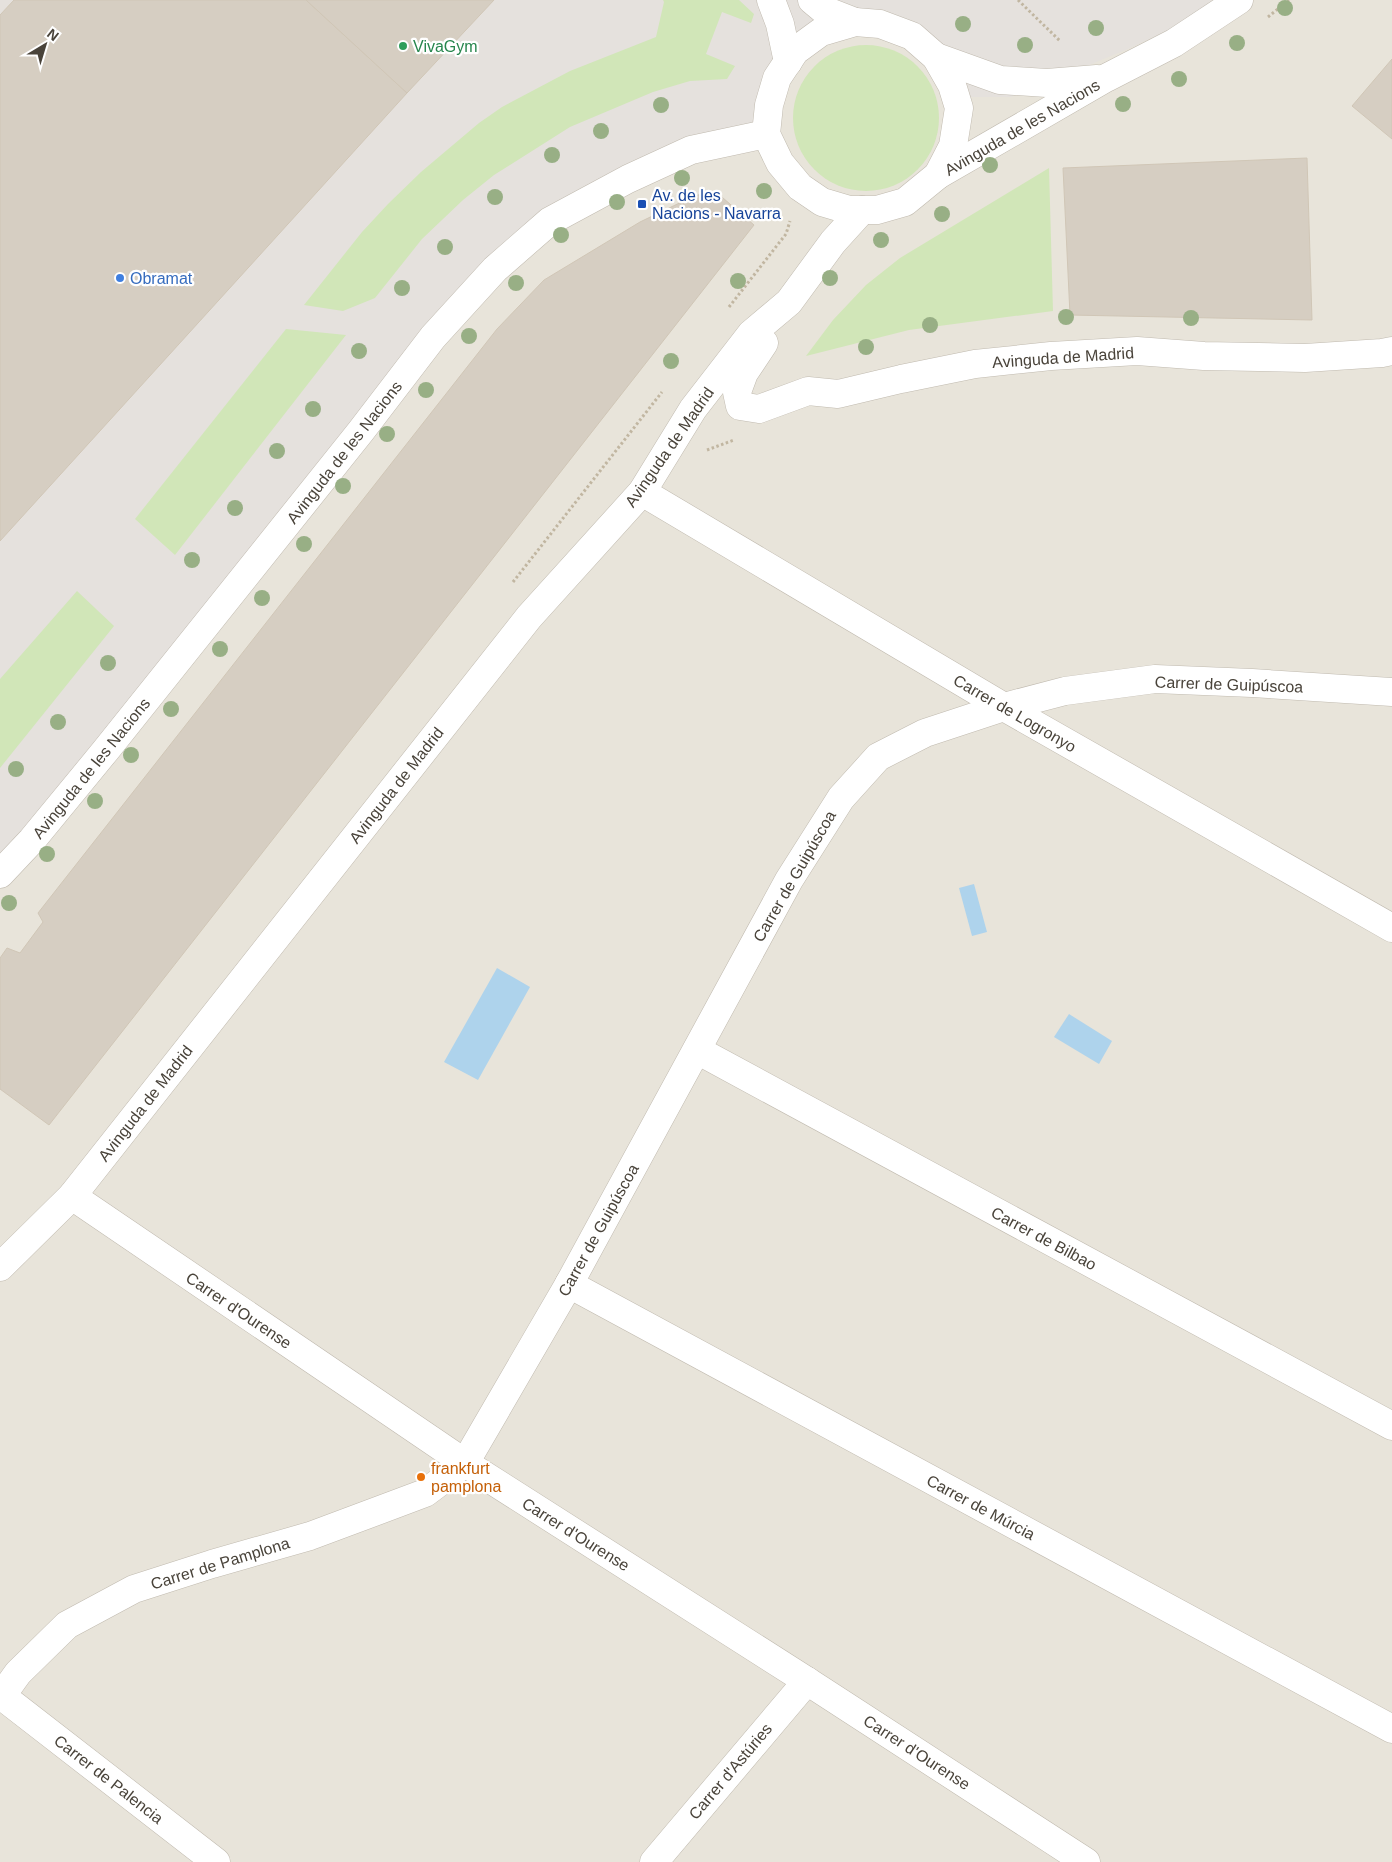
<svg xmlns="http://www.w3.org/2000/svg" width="1392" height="1862" viewBox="0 0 1392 1862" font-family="Arial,sans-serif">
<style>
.residential{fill:#e8e4da}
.industrial{fill:#e5e1dd}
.green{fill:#d1e6b8}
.water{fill:#aed3ec}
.building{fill:#d6cec2;stroke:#d0c6b6}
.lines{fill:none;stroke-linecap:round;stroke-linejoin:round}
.minor-casing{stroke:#c0baaf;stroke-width:29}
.path{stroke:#c1b6a1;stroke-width:3;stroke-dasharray:2.5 2.5;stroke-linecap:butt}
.minor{stroke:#fff;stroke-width:28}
.tree{fill:#98af85}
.leisure-dot{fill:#2e9e5b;stroke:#fff;stroke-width:2}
.transit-dot{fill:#1a4fb4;stroke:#fff;stroke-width:2}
.shop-dot{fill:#3f7fe0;stroke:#fff;stroke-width:2}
.food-dot{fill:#e8710a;stroke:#fff;stroke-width:2}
.labels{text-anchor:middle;stroke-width:4.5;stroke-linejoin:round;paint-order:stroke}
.leisure-label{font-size:16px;fill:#27864d;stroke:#fff;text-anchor:start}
.street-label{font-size:16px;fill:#49433a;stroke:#fff}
.transit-label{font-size:16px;fill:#164399;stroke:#fff;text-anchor:start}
.shop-label{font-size:16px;fill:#366cbe;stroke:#fff;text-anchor:start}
.food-label{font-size:16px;fill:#c56008;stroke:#fff;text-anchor:start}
</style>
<rect width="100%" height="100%" fill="#f5f2ec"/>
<!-- residential -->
<rect class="residential" x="0" y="0" width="1392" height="1862"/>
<!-- industrial -->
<path class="industrial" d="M0 0H1234L1128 49 1011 97H971L943 70 877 28 811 39 745 138 510 248 0 863Z"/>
<!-- green -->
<g class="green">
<path d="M663 0H739L754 14 751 23 722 12 706 54 735 66 727 79 690 81 653 92 570 127 494 175 463 200 422 239 375 298 343 311 304 305 362 232 388 204 421 172 479 123 502 107 570 71 656 37 664 2Z"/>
<circle cx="866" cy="118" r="73"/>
<path d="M1049 168 1053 311 909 330 806 356 833 320 866 285 900 258Z"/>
<path d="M286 329 346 335 175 555 135 519Z"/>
<path d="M77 591 114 626 0 768V679Z"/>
</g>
<!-- water -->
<g class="water">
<path d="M974 884 987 932 972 936 959 888Z"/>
<path d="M497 968 530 987 478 1080 444 1062Z"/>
<path d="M1069 1014 1112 1041 1099 1064 1054 1037Z"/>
</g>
<!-- building -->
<g class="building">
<path d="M14 0H306L407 93 0 541V15Z"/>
<path d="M306 0H494L407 93Z"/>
<path d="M1392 59V139L1352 106Z"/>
<path d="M1307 158 1312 320 1070 315 1063 168Z"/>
<path d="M715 191 754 225 49 1125 0 1089V958L7 948 20 953 43 922 38 913 497 329 544 280 640 222 694 196Z"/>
</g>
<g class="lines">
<defs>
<g id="minor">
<path d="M771 0 780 24 788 62"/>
<path d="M812 0 824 10 855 22"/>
<path d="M855 22 880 24 912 36 936 57 952 85 959 108 953 146 938 175 905 202 877 210H849L822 202 800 187 780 163 766 134 769 105 777 78 795 51 821 32Z"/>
<path d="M936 57 1000 80 1047 83 1097 79"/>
<path d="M938 175 1106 78 1174 43 1239 0"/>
<path d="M764 343 744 373 737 392 740 406 759 409 808 391 838 394 901 379 975 364 1051 356 1137 351 1204 356 1305 358 1382 353 1392 351"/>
<path d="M642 492 1004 707 1392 928"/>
<path d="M0 874 32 840 106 750 361 431 433 337 495 269 550 221 628 179 691 150 766 134"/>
<path d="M697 1050 1392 1426"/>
<path d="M72 1196 465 1463 807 1681 1086 1862"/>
<path d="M0 1267 72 1196 529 617 642 492 693 409 751 334 789 302 833 242 862 210"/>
<path d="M569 1284 1392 1729"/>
<path d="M2 1696 216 1862"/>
<path d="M0 1698 18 1673 67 1625 134 1589 212 1564 310 1536 425 1493 465 1463 569 1284 789 880 841 798 878 757 925 733 1004 707 1065 691 1155 679 1252 683 1392 692"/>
<path d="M654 1862 807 1681"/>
</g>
</defs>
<!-- minor casing -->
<use href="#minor" class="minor-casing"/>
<!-- path -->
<g class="path">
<path d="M1018 0 1060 41"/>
<path d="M1268 17 1289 0"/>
<path d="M729 307 786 234 790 221"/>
<path d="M707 450 734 440"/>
<path d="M513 582 662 392"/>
</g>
<!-- minor -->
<use href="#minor" class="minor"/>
</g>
<!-- trees -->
<g class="tree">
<circle cx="1285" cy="8" r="8"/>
<circle cx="963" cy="24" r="8"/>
<circle cx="1096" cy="28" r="8"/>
<circle cx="1237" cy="43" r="8"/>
<circle cx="1025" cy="45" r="8"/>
<circle cx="1179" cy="79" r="8"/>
<circle cx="1123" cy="104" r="8"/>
<circle cx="661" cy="105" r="8"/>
<circle cx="601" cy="131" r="8"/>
<circle cx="552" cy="155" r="8"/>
<circle cx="990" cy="165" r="8"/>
<circle cx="682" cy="178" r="8"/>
<circle cx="764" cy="191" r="8"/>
<circle cx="495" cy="197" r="8"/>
<circle cx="617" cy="202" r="8"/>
<circle cx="942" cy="214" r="8"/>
<circle cx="561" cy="235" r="8"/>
<circle cx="881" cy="240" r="8"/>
<circle cx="445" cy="247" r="8"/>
<circle cx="830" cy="278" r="8"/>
<circle cx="738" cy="281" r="8"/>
<circle cx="516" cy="283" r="8"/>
<circle cx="402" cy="288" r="8"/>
<circle cx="1066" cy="317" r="8"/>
<circle cx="1191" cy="318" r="8"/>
<circle cx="930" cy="325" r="8"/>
<circle cx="469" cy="336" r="8"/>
<circle cx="866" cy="347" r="8"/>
<circle cx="359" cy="351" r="8"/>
<circle cx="671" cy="361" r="8"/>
<circle cx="426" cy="390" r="8"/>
<circle cx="313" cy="409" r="8"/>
<circle cx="387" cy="434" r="8"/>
<circle cx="277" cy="451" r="8"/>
<circle cx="343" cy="486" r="8"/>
<circle cx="235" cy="508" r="8"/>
<circle cx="304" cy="544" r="8"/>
<circle cx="192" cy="560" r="8"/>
<circle cx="262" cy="598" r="8"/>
<circle cx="220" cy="649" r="8"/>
<circle cx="108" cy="663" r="8"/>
<circle cx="171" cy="709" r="8"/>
<circle cx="58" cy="722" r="8"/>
<circle cx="131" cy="755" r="8"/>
<circle cx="16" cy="769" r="8"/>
<circle cx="95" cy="801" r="8"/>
<circle cx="47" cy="854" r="8"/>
<circle cx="9" cy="903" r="8"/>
</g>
<!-- markers -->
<circle class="leisure-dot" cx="403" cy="46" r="5"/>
<rect class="transit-dot" x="637" y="199" width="10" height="10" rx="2.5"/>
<circle class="shop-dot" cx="120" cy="278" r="5"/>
<circle class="food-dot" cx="421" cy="1477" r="5"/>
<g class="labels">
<!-- leisure labels -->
<g class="leisure-label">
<text x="413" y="52">VivaGym</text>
</g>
<!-- street labels -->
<g class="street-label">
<text transform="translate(1022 127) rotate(-30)" y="6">Avinguda de les Nacions</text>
<text transform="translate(1063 357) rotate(-4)" y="6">Avinguda de Madrid</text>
<text transform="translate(669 447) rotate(-55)" y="6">Avinguda de Madrid</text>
<text transform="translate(344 452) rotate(-52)" y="6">Avinguda de les Nacions</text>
<text transform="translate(1229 684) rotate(2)" y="6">Carrer de Guipúscoa</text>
<text transform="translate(1015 713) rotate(30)" y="6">Carrer de Logronyo</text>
<text transform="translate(91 768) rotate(-51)" y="6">Avinguda de les Nacions</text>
<text transform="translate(396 785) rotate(-52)" y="6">Avinguda de Madrid</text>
<text transform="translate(794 876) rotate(-60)" y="6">Carrer de Guipúscoa</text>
<text transform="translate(145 1103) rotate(-52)" y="6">Avinguda de Madrid</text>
<text transform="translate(598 1230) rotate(-61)" y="6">Carrer de Guipúscoa</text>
<text transform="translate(1044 1238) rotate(28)" y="6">Carrer de Bilbao</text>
<text transform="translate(239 1310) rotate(34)" y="6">Carrer d'Ourense</text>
<text transform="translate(981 1507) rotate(28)" y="6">Carrer de Múrcia</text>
<text transform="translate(576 1534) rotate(32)" y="6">Carrer d'Ourense</text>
<text transform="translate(220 1563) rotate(-17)" y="6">Carrer de Pamplona</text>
<text transform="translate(917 1752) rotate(33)" y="6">Carrer d'Ourense</text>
<text transform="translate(730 1771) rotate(-50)" y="6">Carrer d'Astúries</text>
<text transform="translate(109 1779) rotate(38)" y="6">Carrer de Palencia</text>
</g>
<!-- transit labels -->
<g class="transit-label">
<text x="652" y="201">Av. de les<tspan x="652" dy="18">Nacions - Navarra</tspan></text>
</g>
<!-- shop labels -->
<g class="shop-label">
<text x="130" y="284">Obramat</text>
</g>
<!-- food labels -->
<g class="food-label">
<text x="431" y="1474">frankfurt<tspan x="431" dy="18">pamplona</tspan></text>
</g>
</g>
<!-- north arrow -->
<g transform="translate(45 45) rotate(38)" stroke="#ffffff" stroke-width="4" paint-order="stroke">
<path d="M0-4L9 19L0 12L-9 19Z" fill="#49433a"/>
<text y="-8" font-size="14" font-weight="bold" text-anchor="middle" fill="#49433a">N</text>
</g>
</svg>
